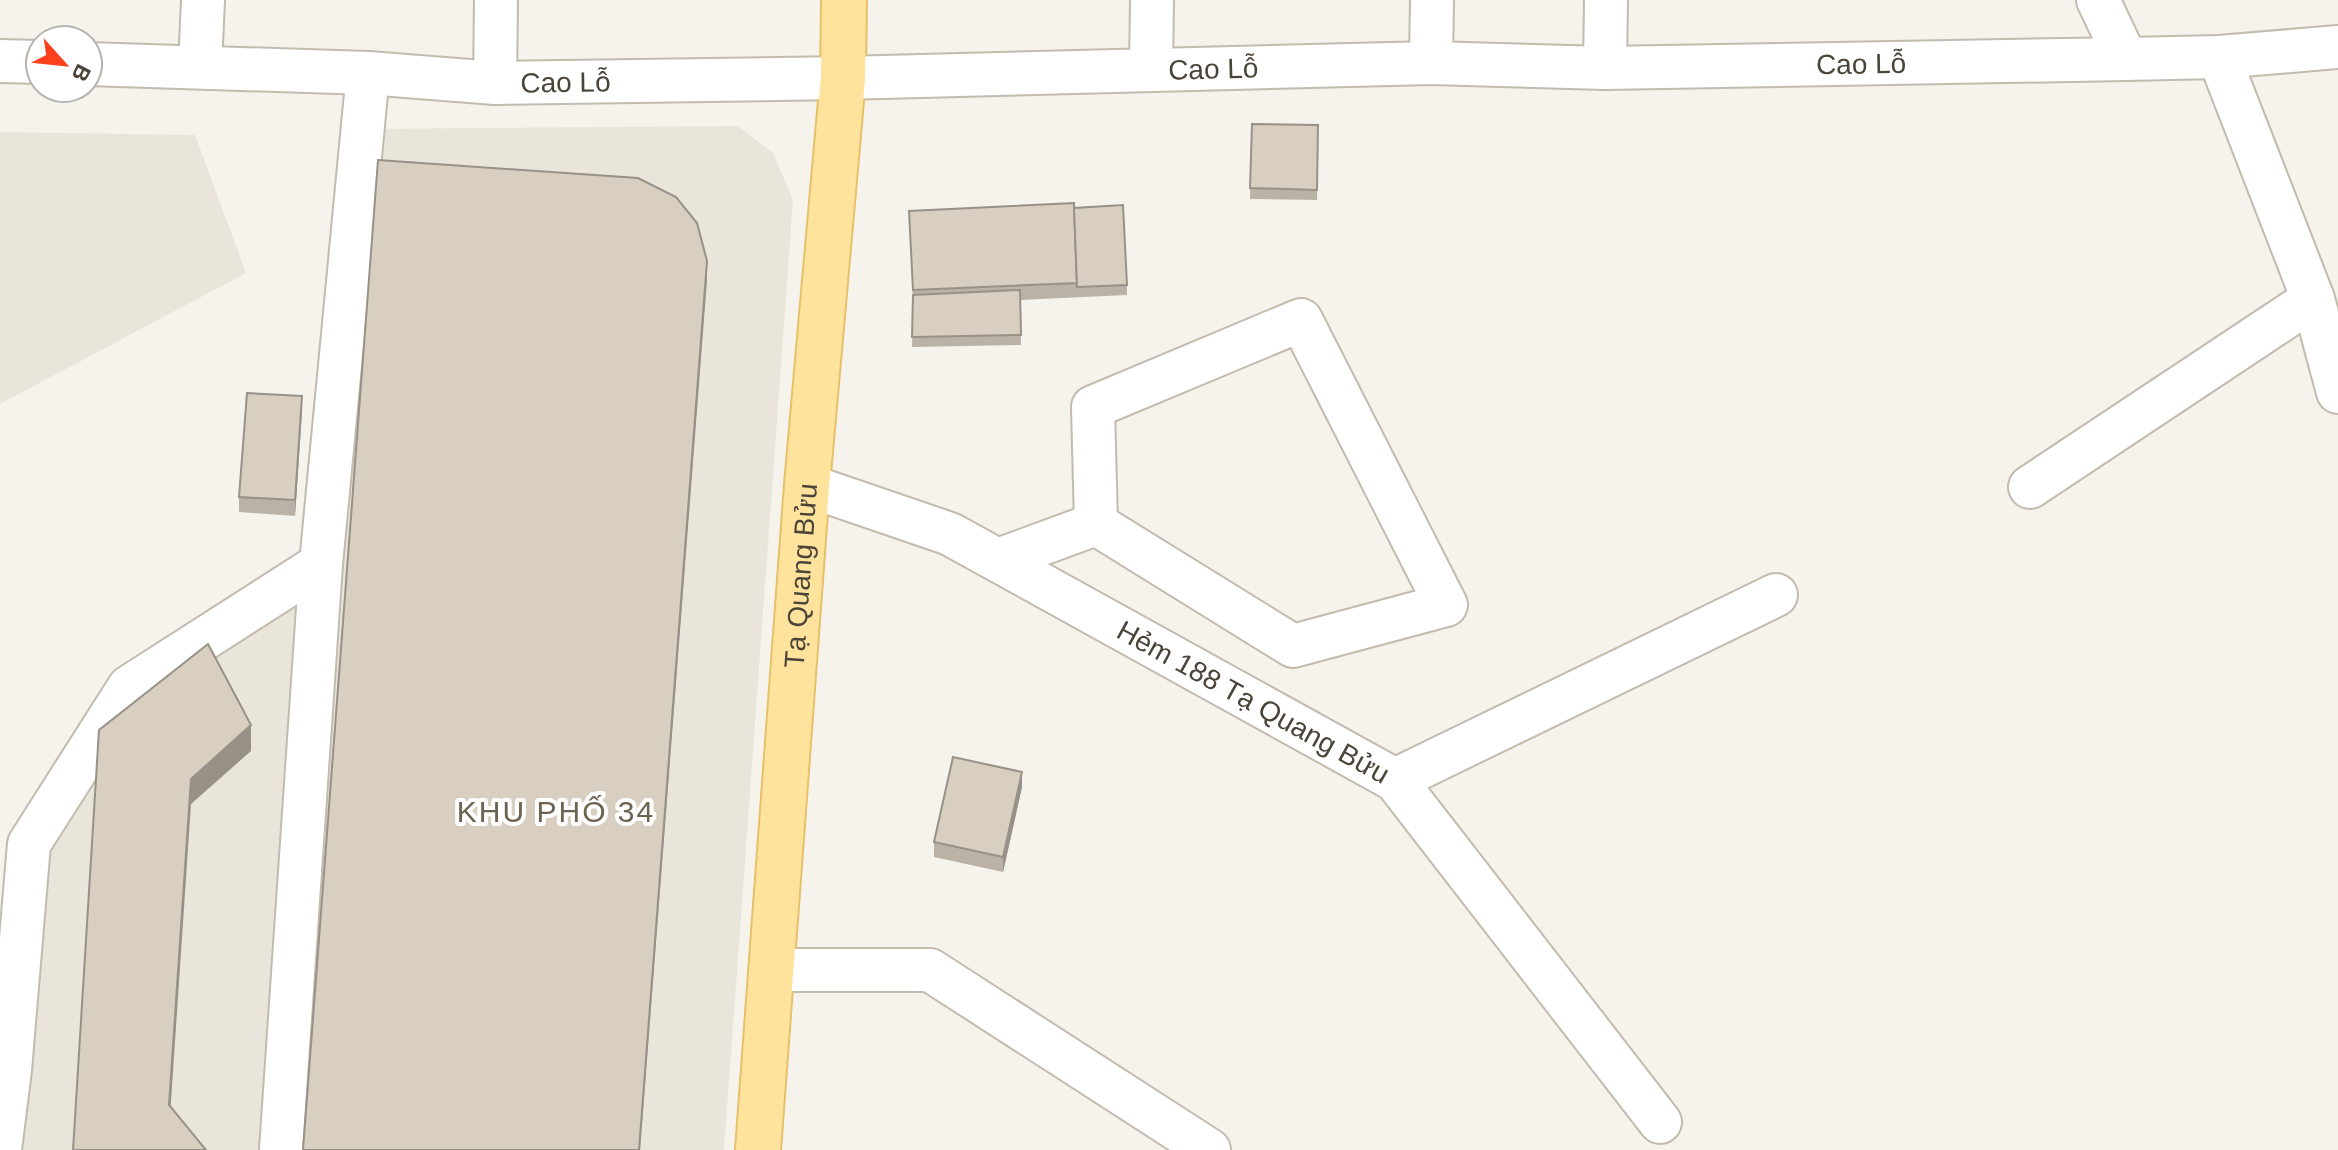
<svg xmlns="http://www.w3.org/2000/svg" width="2338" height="1150" viewBox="0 0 2338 1150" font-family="Helvetica,sans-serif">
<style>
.residential{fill:#eae5da}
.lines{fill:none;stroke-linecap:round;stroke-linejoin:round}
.minor-casing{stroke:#c2bbae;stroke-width:46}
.major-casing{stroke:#e6c16a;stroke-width:48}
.minor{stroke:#fff;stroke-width:42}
.major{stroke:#ffe39c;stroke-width:44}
.wall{fill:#bab2a6}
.shaded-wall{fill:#979187}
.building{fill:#d8cfc1;stroke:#979187;stroke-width:2}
.labels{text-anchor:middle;stroke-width:8;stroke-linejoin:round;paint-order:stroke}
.street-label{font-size:28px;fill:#4b4439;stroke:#fff}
.neighbourhood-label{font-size:30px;letter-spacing:2px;fill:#6e6250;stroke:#fff}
</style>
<rect width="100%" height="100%" fill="#f6f3ec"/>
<!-- residential -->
<g class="residential">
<path d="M738 126 773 153 793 200 724 1150H22L44 847 137 696 333 564 367 129Z"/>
<path d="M0 132 195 135 246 273 0 404Z"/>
</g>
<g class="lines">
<defs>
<g id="minor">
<path d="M2098 0 2126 59"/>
<path d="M2219 57 2313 299 2338 392"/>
<path d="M0 61 40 62"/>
<path d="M1431 63 1432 0"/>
<path id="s1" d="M88 64 368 73 495 83 843 78 1431 63 1605 68 2126 59 2219 57 2338 47"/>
<path d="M200 67 203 0"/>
<path d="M1605 68 1606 0"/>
<path d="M1151 69 1152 0"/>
<path d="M495 83 496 0"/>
<path id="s2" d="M807 485 950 534 1395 780 1660 1122"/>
<path d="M2030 487 2313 299"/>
<path d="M998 560 1096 524 1093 407 1301 320 1446 605 1293 646 1096 524"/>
<path d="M1395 780 1776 595"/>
<path d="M772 970H930L1209 1150"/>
<path d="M0 1149 10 1070 29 844 129 687 321 564 368 73"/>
<path d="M281 1150 321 564"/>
</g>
<g id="major">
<path id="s3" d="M758 1150 807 485 843 78 844 0"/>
</g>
</defs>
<!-- minor casing -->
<use href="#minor" class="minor-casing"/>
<!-- major casing -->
<use href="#major" class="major-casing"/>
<!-- minor -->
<use href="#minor" class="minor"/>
<!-- major -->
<use href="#major" class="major"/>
</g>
<!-- wall -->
<g class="wall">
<path d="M1252 124 1318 125 1317 200 1250 199Z"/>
<path d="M1074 208 1127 285V295L1020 300 1021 345 912 347 913 303 909 211Z"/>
<path d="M302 411 295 516 239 512V497Z"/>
<path d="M1022 787 1003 872 934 857V842Z"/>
</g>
<!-- shaded-wall -->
<g class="shaded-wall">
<path d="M707 261V280L640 1150H639Z"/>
<path d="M302 396V411L295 516V500Z"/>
<path d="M251 725V751L191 804 169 1131V1105L191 779Z"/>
<path d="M1022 772V787L1003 872V857Z"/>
</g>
<!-- building -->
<g class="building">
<path d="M1252 124 1318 125 1317 190 1250 188Z"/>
<path d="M378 160 638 178 676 197 697 223 707 261 639 1150H303Z"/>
<path d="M1074 203 1077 283 913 290 909 211Z"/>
<path d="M1123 205 1127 285 1077 287 1074 208Z"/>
<path d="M1020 290 1021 335 912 337 913 295Z"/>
<path d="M247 393 302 396 295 500 239 497Z"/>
<path d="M208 644 251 725 191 779 169 1105 206 1150H73L99 730Z"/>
<path d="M953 757 1022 772 1003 857 934 842Z"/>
</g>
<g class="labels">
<!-- street labels -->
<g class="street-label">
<text dy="10" stroke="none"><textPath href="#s1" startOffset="1774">Cao Lỗ</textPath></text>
<text dy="10" stroke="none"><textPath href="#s1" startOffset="1126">Cao Lỗ</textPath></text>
<text dy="10" stroke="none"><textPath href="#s1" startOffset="478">Cao Lỗ</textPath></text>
<text dy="10" stroke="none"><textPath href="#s3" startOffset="576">Tạ Quang Bửu</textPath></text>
<text dy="10" stroke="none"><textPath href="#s2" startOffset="498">Hẻm 188 Tạ Quang Bửu</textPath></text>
</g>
<!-- neighbourhood labels -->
<g class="neighbourhood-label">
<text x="556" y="822">KHU PHỐ 34</text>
</g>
</g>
<!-- north arrow -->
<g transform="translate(64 64) rotate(117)"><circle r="38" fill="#ffffff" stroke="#b7b4b0" stroke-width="2"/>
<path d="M0-6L14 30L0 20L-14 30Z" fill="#fc3f1d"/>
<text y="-12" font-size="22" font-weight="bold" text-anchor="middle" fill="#4b4439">B</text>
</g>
</svg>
